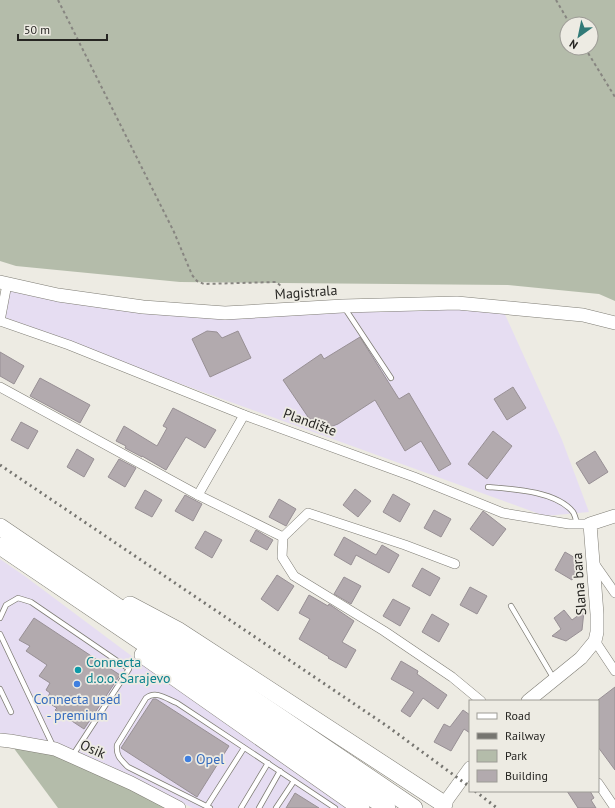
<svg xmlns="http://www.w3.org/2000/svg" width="615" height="808" viewBox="0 0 615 808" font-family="'PT Sans',sans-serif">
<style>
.commercial{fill:#e6ddf2}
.green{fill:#b4bcaa;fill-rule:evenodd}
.building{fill:#b2aaae;stroke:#989095}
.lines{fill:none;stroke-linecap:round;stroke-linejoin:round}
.lane-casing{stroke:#7f7d75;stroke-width:6}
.street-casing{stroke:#7f7d75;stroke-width:10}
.secondary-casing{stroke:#7f7d75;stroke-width:14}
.highway-casing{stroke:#7f7d75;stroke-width:18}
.path{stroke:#878580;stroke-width:2;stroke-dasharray:3 3;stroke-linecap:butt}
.lane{stroke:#fff;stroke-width:4.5}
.street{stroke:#fff;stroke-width:9}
.secondary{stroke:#fff;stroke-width:13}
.highway{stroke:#fff;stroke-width:17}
.rail{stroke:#767570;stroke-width:3;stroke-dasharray:2 4;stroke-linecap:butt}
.culture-dot{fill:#0f9aa8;stroke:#edebe3;stroke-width:1.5}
.shop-dot{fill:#3f7fe0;stroke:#edebe3;stroke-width:1.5}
.labels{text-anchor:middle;stroke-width:3.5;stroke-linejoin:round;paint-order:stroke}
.street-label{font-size:14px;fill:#262522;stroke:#edebe3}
.culture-label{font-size:14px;fill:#0d838f;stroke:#edebe3;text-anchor:start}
.shop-label{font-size:14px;fill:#366cbe;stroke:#edebe3}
</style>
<rect width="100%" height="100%" fill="#edebe3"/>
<!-- commercial -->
<g class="commercial">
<path d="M9 278 58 295 225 313 334 306 503 310 562 440 589 512 545 516 104 356 4 317Z"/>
<path d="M0 559 26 577 149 669 353 808H193L112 771 0 742Z"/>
</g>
<!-- green -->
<g class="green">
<path d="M0 0H615V301L599 294 508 285 180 282 16 266 0 261ZM567 24H591V48H567Z"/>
<path d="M10 743 33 744 184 808H58Z"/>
</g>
<!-- building -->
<g class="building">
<path d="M207 331 217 332 222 338 238 331 251 358 210 377 192 339Z"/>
<path d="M360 337 399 399 409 393 451 464 439 471 421 441 405 451 375 400 338 424 330 427H322L315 423 308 417 283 380 321 354 324 359Z"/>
<path d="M0 352 24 366 14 384 0 376Z"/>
<path d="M40 378 90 405 80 423 30 396Z"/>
<path d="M513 387 526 408 507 420 494 399Z"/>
<path d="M173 408 216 430 205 448 186 437 166 470 142 456V457L125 448 126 446 116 441 124 426 157 446 167 428 163 426Z"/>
<path d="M21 422 38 431 28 449 11 440Z"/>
<path d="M493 431 512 446 487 479 468 464Z"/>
<path d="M77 449 94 459 84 477 67 467Z"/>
<path d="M595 451 608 472 589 484 576 463Z"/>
<path d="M119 459 136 468 125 487 108 477Z"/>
<path d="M355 489 371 501 358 517 343 505Z"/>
<path d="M145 490 162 500 152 517 135 508Z"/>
<path d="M393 494 410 504 400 522 383 512Z"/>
<path d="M185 495 202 504 193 521 175 511Z"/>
<path d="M279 499 296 509 286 526 269 517Z"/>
<path d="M434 510 451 519 441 537 424 528Z"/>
<path d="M483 511 506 529 493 546 470 529Z"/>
<path d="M256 530 273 540 267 550 250 541Z"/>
<path d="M205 531 222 540 212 558 195 548Z"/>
<path d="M344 537 376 555 382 545 399 555 389 573 356 555 351 565 334 555Z"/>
<path d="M565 552 582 562 572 580 555 570Z"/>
<path d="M422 568 440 578 430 596 412 586Z"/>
<path d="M277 575 294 586 278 611 261 599Z"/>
<path d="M344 577 361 586 351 604 334 594Z"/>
<path d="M470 587 487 596 477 614 460 605Z"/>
<path d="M309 595 328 606 329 604 354 621 342 642 356 650 346 668 328 658 329 657 299 639 310 619 299 613Z"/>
<path d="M393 599 410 608 400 626 383 616Z"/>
<path d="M564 610 572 620 584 611 582 630 566 641 552 636 561 629 554 618Z"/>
<path d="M432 614 449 624 439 642 422 632Z"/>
<path d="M34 618 120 675 84 729 55 710 57 708 52 705 53 702 47 698 50 693 46 690 50 683 39 676 47 665 26 651 30 646 19 640Z"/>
<path d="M401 661 418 671 417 674 447 695 438 709 423 698 410 717 401 711 414 692 391 679Z"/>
<path d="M615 687V770L598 747V700Z"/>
<path d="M153 699H156L229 746 197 797 121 748Z"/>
<path d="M463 710 470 715V733L464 729 451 751 434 742 444 724 450 727Z"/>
<path d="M567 791H590L594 798 591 800 596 808H578Z"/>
<path d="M295 793 319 808H286Z"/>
</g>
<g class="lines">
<defs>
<g id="lane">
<path d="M344 307 391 378"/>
<path d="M488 487C513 489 556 491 573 512 575 515 576 520 577 524"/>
<path d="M511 606 554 679"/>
<path d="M0 618 6 605 18 598 31 602 129 669 73 755"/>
<path d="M0 634 53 746"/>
<path d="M0 689 11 712"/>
<path d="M207 806 244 748"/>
<path d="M210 808 128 767C120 759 116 756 117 745L146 698C156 690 167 699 177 703L335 808"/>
<path d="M241 808 268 763"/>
<path d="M259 808 280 771"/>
<path d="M276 808 294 781"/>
</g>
<g id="street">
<path d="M0 321 69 345 244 415 414 477 503 513 569 524H590"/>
<path d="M0 321 7 284"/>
<path d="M0 387 198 495 283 537"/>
<path d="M198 495 244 415"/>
<path d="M594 563 615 593"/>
<path d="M455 564 405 545 308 513 283 537 282 557 294 576 384 631 452 677 481 701"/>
<path d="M595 641 615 671"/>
<path d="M598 783 615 808"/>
</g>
<g id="secondary">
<path d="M0 282 58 295 143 307 225 313 343 306 457 303 583 315 615 323"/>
<path d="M528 701 581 658 595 641 597 632V614L590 524 615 516"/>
<path d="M0 740 10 741 55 749 131 783 179 808"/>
<path d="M441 808 470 768"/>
</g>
<g id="highway">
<path d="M0 527 414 808"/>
<path d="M0 546 387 808"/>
<path d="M130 605 179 631 444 804"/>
<path d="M143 655 361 808"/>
</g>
</defs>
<!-- lane casing -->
<use href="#lane" class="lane-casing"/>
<!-- street casing -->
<use href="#street" class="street-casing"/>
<!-- secondary casing -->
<use href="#secondary" class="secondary-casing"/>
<!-- highway casing -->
<use href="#highway" class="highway-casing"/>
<!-- path -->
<g class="path">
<path d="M58 0 174 232 192 275 197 281 204 284 276 282 281 286 286 297"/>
<path d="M556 0 570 24"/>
<path d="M585 48 615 97"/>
</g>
<!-- lane -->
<use href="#lane" class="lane"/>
<!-- street -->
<use href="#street" class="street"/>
<!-- secondary -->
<use href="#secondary" class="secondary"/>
<!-- highway -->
<use href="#highway" class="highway"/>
<!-- rail -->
<g class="rail">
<path d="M0 465 387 726 470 787"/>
<path d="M475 791 497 808"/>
</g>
</g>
<!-- markers -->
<circle class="culture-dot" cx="78" cy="670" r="4"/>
<g class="shop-dot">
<circle cx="77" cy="684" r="4"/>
<circle cx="188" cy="759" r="4"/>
</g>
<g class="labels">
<!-- street labels -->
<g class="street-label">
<text transform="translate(306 292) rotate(-4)" y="5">Magistrala</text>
<text transform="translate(310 422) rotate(20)" y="5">Plandište</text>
<text transform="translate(579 584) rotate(-94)" y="5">Slana bara</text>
<text transform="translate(93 749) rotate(24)" y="5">Osik</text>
</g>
<!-- culture labels -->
<g class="culture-label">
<text x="86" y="667">Connecta<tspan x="86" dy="16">d.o.o. Sarajevo</tspan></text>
</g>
<!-- shop labels -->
<g class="shop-label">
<text x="77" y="704">Connecta used<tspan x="77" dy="16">- premium</tspan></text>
<text x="196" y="764" text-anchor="start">Opel</text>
</g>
</g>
<!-- legend -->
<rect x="469" y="700" width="130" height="92" fill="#edebe3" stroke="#9d9c96"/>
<rect x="477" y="713" width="20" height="6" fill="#ffffff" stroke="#9d9c96"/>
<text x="505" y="720" font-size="12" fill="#262522">Road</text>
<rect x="477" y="733" width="20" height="6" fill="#767570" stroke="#9d9c96"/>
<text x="505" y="740" font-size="12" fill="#262522">Railway</text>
<rect x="477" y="750" width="20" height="12" fill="#b4bcaa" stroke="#9d9c96"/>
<text x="505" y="760" font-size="12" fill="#262522">Park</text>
<rect x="477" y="770" width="20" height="12" fill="#b2aaae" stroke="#9d9c96"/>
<text x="505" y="780" font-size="12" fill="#262522">Building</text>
<!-- north arrow -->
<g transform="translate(579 36) rotate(213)"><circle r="19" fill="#edebe3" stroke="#9d9c96"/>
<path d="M0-3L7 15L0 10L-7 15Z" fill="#317a77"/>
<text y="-6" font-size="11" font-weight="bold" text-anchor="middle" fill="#262522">N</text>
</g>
<!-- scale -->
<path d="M18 34v6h89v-6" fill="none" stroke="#262522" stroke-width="2"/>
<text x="24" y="34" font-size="12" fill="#262522" stroke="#edebe3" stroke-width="3" paint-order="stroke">50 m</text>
</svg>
